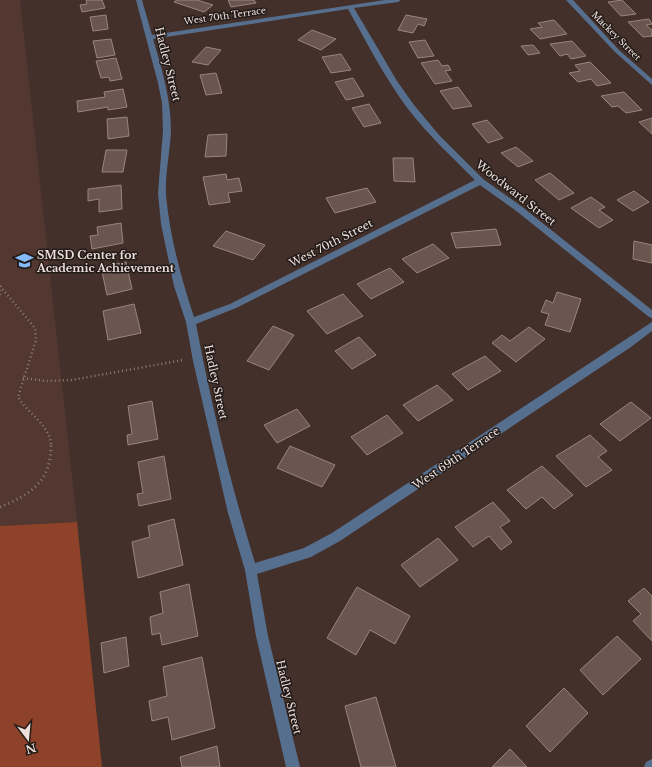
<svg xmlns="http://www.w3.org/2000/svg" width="652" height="767" viewBox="0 0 652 767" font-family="'Libre Baskerville',serif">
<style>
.built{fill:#523830}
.green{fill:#8d4229}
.building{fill:#6a564f;stroke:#9b847d}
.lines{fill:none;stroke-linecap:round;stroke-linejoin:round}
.path-far1{stroke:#8d7d78;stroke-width:2.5;stroke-dasharray:1 3;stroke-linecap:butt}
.path{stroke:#8d7d78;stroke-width:3;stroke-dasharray:1 3.5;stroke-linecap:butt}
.minor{fill:#576f8e;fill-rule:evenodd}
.labels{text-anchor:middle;stroke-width:3;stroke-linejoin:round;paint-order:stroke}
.far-street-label{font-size:9px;fill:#ecdfdb;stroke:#231b18}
.street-label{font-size:11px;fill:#ecdfdb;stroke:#231b18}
.poi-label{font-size:11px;font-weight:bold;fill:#ecdfdb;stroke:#231b18;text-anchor:start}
</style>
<rect width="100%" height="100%" fill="#43302a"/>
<!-- built -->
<path class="built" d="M0 0H20L77 522 0 526Z"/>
<!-- green -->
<path class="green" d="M77 522 102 767H0V526Z"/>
<!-- building -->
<g class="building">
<path d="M86 0H102L105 8 82 12 80 5 87 4Z"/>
<path d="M177 0H197L213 5 204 12 174 2Z"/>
<path d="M228 0H254L256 3 231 7Z"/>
<path d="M622 0 636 14 621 16 608 2Z"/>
<path d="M106 15 108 29 93 31 90 17Z"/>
<path d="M406 15 427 19 424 26 418 24 413 33 398 30Z"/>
<path d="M649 19 652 24 646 25 652 30V36L643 37 628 22Z"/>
<path d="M554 20 567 34 540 39 530 29 542 27 538 23Z"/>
<path d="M312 30 336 39 321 50 298 40Z"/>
<path d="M111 39 115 55 97 58 93 41Z"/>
<path d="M425 40 434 56 418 58 409 42Z"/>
<path d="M572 41 586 56 571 59 567 54 560 56 550 44Z"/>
<path d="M533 45 540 53 528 55 521 46Z"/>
<path d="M206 47 221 50 208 65 192 62Z"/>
<path d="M341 54 351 70 331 73 322 57Z"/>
<path d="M116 58 122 79 110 81 109 77 101 78 96 61Z"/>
<path d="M438 60 442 66 448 65 451 70 445 71 452 81 435 84 421 63Z"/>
<path d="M590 62 611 83 597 86 591 79 578 82 569 73 580 71 575 65Z"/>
<path d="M216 73 222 93 206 95 200 75Z"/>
<path d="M353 78 364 96 346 100 335 82Z"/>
<path d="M458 87 472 106 453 109 440 91Z"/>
<path d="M123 89 127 107 108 110V107L78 112 77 101 105 97 104 92Z"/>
<path d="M624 92 642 110 626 113 618 106 612 107 601 96Z"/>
<path d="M369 104 381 123 364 127 352 108Z"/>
<path d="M127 117 129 136 108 139 107 119Z"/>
<path d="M652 118V134L639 122Z"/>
<path d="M487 120 503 138 488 143 472 124Z"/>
<path d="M227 134 226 156 205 157 208 135Z"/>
<path d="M516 147 533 161 518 167 501 153Z"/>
<path d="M106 150H127L123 172H102Z"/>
<path d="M393 158H413L415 182 394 181Z"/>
<path d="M550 173 574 193 559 200 535 180Z"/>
<path d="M226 174 227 180 239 178 242 191 228 193 230 202 209 205 203 177Z"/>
<path d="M121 185 122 209 99 212V199L88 201V189Z"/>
<path d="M367 188 376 202 335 213 326 198Z"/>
<path d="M634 191 649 202 633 211 617 200Z"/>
<path d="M591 197 605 207 599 210 613 220 599 228 571 208Z"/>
<path d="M121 223 123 243 92 249 90 236 98 235 97 227Z"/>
<path d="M496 229 501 245 456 248 451 233Z"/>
<path d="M226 231 265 245 253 260 213 246Z"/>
<path d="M634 241 652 245V263L633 259Z"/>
<path d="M433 244 449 258 417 273 402 259Z"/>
<path d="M126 262 132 289 107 295 101 267Z"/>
<path d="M390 268 404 282 371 299 357 284Z"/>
<path d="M557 292 581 299 570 332 545 325 549 314 541 312 546 300 553 303Z"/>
<path d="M343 294 363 316 327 334 307 311Z"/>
<path d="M134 304 141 333 108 340 103 311Z"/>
<path d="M273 326 294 335 269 370 247 361Z"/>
<path d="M529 327 545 339 516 362 492 343 502 335 510 341Z"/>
<path d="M359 337 376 355 352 369 335 351Z"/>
<path d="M485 356 501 371 468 390 452 374Z"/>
<path d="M437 385 453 400 418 421 403 405Z"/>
<path d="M152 401 158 439 128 445 127 435 132 434 128 406Z"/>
<path d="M631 402 651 418 620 441 600 424Z"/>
<path d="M297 409 310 426 277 443 264 425Z"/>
<path d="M387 415 403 433 367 455 351 437Z"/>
<path d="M590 435 607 451 598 457 612 470 586 487 556 456Z"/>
<path d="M290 446 335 465 322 487 277 468Z"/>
<path d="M164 456 171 499 139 506 137 494 143 493 138 462Z"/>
<path d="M542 466 573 495 554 509 542 497 526 509 507 490Z"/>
<path d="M493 502 510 521 500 527 512 542 501 550 489 536 473 547 455 527Z"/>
<path d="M174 519 183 565 138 578 132 542 150 537 148 526Z"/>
<path d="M438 538 458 560 420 587 401 565Z"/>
<path d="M189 584 198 636 162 645 160 633 152 635 150 617 163 613 160 592Z"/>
<path d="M357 587 410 616 395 644 370 630 356 655 327 638Z"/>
<path d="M644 588 652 596V641L633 621 641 614 628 601Z"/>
<path d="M617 636 641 659 603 695 580 670Z"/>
<path d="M126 637 129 666 104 673 101 643Z"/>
<path d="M202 657 215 728 172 740 168 717 152 721 149 701 167 696 163 667Z"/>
<path d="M564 688 588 713 550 752 526 726Z"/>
<path d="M376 697 396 767H361L345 706Z"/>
<path d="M217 746 220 767H182L180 757Z"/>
<path d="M510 749 527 767H492Z"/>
</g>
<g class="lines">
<!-- path-far1 -->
<g class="path-far1">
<path d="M0 286 35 328 36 340 18 397C28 414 50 425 51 445"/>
<path d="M0 286V296"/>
<path d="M23 378 46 381 72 380 183 360"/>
</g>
<!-- path -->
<path class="path" d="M0 507C31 495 52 480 51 444"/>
<!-- minor -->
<g class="minor">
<path d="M136 0H142L152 35 385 0H401L398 2 354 8 397 81 414 105 439 135 483 179 521 206 652 310V318L649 317 515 210 480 185 236 308 196 324C211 404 231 485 255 563L304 548 332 533 652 322V331L631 347 340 541 311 557 257 574 268 636 300 767H286L256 636 245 570 228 513 193 361 186 322 174 286 161 224 158 193 163 131 162 103 158 83ZM348 9C367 43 385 78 408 109 428 135 452 157 475 180L230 304 194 317C181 278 170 237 166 195 165 174 170 152 171 131 171 99 162 69 153 39Z"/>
<path d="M566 0H573L619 50 652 79V85L615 52Z"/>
<path d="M652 759V767H644L646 762Z"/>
</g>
</g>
<!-- icons -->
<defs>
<symbol id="school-bare" viewBox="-9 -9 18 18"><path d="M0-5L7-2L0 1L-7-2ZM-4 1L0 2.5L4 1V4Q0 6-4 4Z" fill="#86bbfb" stroke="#231b18" stroke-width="2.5" paint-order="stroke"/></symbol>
</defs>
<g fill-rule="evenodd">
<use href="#school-bare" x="12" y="248" width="25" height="25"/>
</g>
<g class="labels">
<!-- far-street labels -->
<g class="far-street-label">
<text transform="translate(225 16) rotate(-8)" y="3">West 70th Terrace</text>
<text transform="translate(616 36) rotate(45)" y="3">Mackey Street</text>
</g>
<!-- street labels -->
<g class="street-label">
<text transform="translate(168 64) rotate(76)" y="4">Hadley Street</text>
<text transform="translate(516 193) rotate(38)" y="4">Woodward Street</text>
<text transform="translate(331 243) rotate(-27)" y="4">West 70th Street</text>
<text transform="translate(216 382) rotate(78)" y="4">Hadley Street</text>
<text transform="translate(456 458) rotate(-34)" y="4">West 69th Terrace</text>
<text transform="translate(289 697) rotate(76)" y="4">Hadley Street</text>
</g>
<!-- poi labels -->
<g class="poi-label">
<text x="37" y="259">SMSD Center for<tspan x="37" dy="13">Academic Achievement</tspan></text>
</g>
</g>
<!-- north arrow -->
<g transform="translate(28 739) rotate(164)" stroke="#231b18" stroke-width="3" paint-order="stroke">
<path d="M0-3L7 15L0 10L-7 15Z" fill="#ecdfdb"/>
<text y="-6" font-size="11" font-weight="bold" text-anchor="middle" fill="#ecdfdb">N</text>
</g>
</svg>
